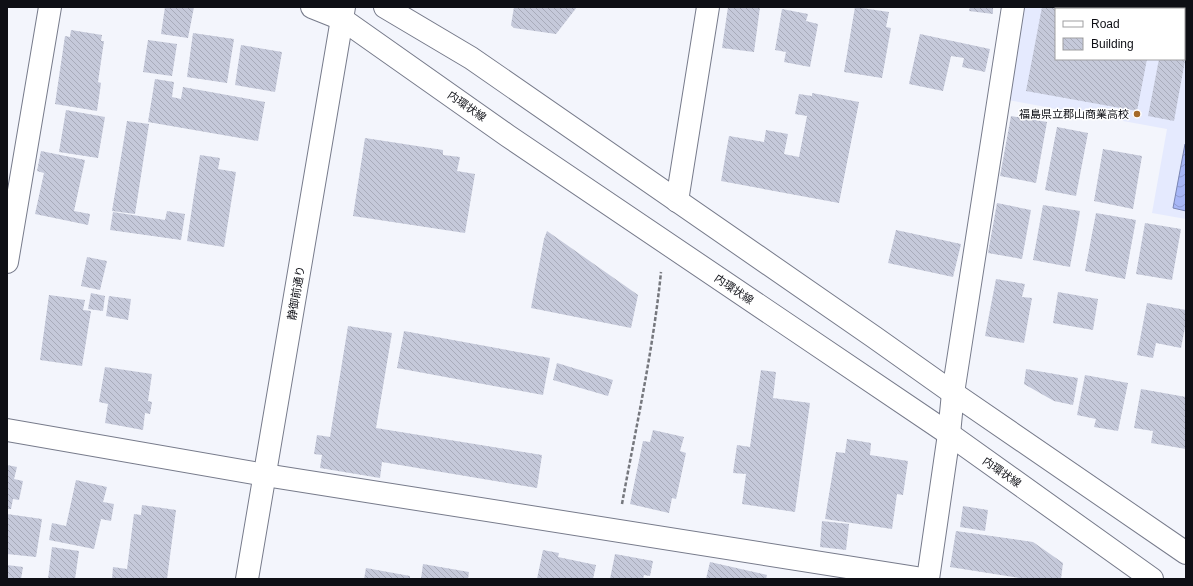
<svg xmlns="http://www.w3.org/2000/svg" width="1193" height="586" viewBox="0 0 1193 586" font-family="Helvetica,'Noto Sans JP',sans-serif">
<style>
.built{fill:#e5eafe;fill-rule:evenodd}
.water{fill:url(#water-waves);stroke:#7984b2}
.building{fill:url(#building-back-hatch)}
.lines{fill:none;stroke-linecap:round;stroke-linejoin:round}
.minor-casing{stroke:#777b8b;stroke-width:24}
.path{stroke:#75777d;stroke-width:2.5;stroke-dasharray:4 2;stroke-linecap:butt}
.minor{stroke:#fff;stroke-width:22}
.poi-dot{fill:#a56a2a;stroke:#fff;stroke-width:1.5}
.labels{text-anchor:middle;stroke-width:3;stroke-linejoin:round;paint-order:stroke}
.street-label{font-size:11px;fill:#0e0f15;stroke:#fff}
.poi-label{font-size:11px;fill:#0e0f15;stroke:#fff;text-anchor:end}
</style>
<defs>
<pattern id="water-waves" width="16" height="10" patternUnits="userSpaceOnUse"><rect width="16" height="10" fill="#a7b6f6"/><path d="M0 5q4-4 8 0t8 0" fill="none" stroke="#8f9bd2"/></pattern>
<pattern id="building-back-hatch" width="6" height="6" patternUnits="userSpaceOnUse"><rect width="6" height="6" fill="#c5c9da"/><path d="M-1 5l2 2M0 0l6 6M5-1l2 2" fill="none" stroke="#a8abba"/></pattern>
</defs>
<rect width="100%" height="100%" fill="#f3f5fc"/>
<!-- built -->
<path class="built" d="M1024 7H1186V219L1152 213 1167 129 1008 100ZM1056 9H1184V59H1056Z"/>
<!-- water -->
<path class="water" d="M1185 144H1186V211L1173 208Z"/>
<!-- building -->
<g class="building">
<path d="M165 7H194L188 38 161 34Z"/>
<path d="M514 7H577L556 34 514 28 511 25Z"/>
<path d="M728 7H760L754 52 722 48Z"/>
<path d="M855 7 889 12 886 27 891 28 882 78 844 72Z"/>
<path d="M970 7H993V14L969 11Z"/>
<path d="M1042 7H1157V9H1056V59H1147L1137 111 1026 91Z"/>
<path d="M1172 7H1186V23L1184 22V9H1171Z"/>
<path d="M782 9 808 14 806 21 818 24 810 67 784 62 786 52 775 50Z"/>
<path d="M1184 28H1186V55L1174 121 1148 116 1159 59H1184Z"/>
<path d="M71 30 102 35 101 41H104L98 82 101 83 97 111 55 104 65 36 70 37Z"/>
<path d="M193 33 234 39 227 83 187 77Z"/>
<path d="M920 34 990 49 985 72 962 67 964 58 951 56 943 91 909 84Z"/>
<path d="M148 40 177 44 172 76 143 72Z"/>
<path d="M241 45 282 52 275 92 235 85Z"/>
<path d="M155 79 174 82 172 97 181 99 183 87 265 102 258 141 148 122Z"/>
<path d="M812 93 859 102 839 203 721 181 729 136 764 142 766 130 788 134 784 154 799 157 807 116 795 114 799 94 812 96Z"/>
<path d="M66 110 105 117 98 158 59 152Z"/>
<path d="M1011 116 1047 122 1036 183 1000 176Z"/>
<path d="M127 121 149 124 135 214 112 211Z"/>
<path d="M1057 127 1088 133 1076 196 1045 190Z"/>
<path d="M365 138 443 150V155L460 157 457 171 475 174 465 233 353 216Z"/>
<path d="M1103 149 1142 156 1133 209 1094 201Z"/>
<path d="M41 151 85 160 74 211 90 214 88 225 35 214 44 173 37 171Z"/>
<path d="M200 155 220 158 218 169 236 172 224 247 187 241Z"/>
<path d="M997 203 1031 210 1022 259 988 253Z"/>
<path d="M1043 205 1080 211 1070 267 1033 260Z"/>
<path d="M167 211 185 214 181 240 110 230 113 212 165 220Z"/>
<path d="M1096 213 1136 220 1125 279 1085 271Z"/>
<path d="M1145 223 1181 229 1172 280 1136 274Z"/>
<path d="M896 230 961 244 953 277 888 263Z"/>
<path d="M547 231 638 295 631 328 531 308 544 239Z"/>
<path d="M87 257 107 261 100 290 81 286Z"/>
<path d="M996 279 1025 284 1022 297 1032 298 1024 343 985 336Z"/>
<path d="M1058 292 1098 299 1093 330 1053 323Z"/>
<path d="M91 293 105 296 103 311 88 309Z"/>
<path d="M49 295 85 300 83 310 91 311 82 366 40 360Z"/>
<path d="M109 296 131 299 128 320 106 316Z"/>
<path d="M1147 303 1186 310V322L1181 348 1156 343 1153 358 1137 355Z"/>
<path d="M348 326 392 333 376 428 542 455 537 488 382 462 380 478 320 468 322 455 314 454 317 435 330 437Z"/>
<path d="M404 331 550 358 543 395 397 368Z"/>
<path d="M557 363 613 380 608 396 553 380Z"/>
<path d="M105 367 152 374 148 401 152 402 150 414 145 413 143 430 105 423 108 404 99 402Z"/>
<path d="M1026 369 1078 378 1073 405 1054 401 1024 384Z"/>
<path d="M761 370 776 372 773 398 810 403 795 512 742 504 746 474 733 473 737 445 750 447Z"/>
<path d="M1085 375 1128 383 1118 431 1094 427 1096 419 1077 415Z"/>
<path d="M1141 389 1186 397V449L1151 443 1153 431 1134 428Z"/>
<path d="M653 430 684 437 680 451 686 453 676 499 672 498 669 513 630 504 643 441 650 442Z"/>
<path d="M847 439 871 443 870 455 908 461 903 495 897 494 892 529 825 519 836 452 845 453Z"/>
<path d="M7 465 17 467 14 479 23 481 19 500 13 499 11 509H7Z"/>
<path d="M76 480 107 487 103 502 114 504 111 521 101 519 94 549 49 540 52 523 66 526Z"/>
<path d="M142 505 176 510 167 579H112L113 567 127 569 134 514 141 515Z"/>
<path d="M963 506 988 510 985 531 960 527Z"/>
<path d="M7 514 42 519 36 557 7 554Z"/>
<path d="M822 521 849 524 846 550 820 547Z"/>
<path d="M956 531 1033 542 1063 563 1061 579H1026L950 567Z"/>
<path d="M52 547 79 551 75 579H48Z"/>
<path d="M543 550 559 553 558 557 596 565 593 579H537Z"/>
<path d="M615 554 653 561 650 576 644 575 643 579H610Z"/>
<path d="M710 562 767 575 766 579H706Z"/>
<path d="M423 564 469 572 468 579H421Z"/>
<path d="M7 565 23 567 21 579H7Z"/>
<path d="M366 568 410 576V579H364Z"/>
</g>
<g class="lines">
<defs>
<g id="minor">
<path d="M312 7 342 19 508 136 949 434 1152 579"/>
<path d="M385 7 471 58 874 337 953 393 1186 553"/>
<path d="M677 201 708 7"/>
<path d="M7 262 50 7"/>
<path d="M7 430 265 475 923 579"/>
<path d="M247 579 344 7"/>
<path d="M928 579 949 434 953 393 1013 7"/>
</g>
</defs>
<!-- minor casing -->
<use href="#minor" class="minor-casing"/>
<!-- path -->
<path class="path" d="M622 504C636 427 653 351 661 272"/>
<!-- minor -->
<use href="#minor" class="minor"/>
</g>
<!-- markers -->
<circle class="poi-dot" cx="1137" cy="114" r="4"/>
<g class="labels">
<!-- street labels -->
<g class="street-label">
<text transform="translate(467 106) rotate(35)" y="4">内環状線</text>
<text transform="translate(734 289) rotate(34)" y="4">内環状線</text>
<text transform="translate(296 293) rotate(-80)" y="4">静御前通り</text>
<text transform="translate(1002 472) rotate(35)" y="4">内環状線</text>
</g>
<!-- poi labels -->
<g class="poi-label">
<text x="1129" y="118">福島県立郡山商業高校</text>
</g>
</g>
<!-- border -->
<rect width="1193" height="586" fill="none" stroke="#0e0f15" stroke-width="16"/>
<!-- legend -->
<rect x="1055" y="8" width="130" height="52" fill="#ffffff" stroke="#9f9fa1"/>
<rect x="1063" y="21" width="20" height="6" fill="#ffffff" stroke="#9f9fa1"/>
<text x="1091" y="28" font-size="12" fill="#0e0f15">Road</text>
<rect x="1063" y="38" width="20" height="12" fill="url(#building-back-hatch)" stroke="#9f9fa1"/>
<text x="1091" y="48" font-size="12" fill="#0e0f15">Building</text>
</svg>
